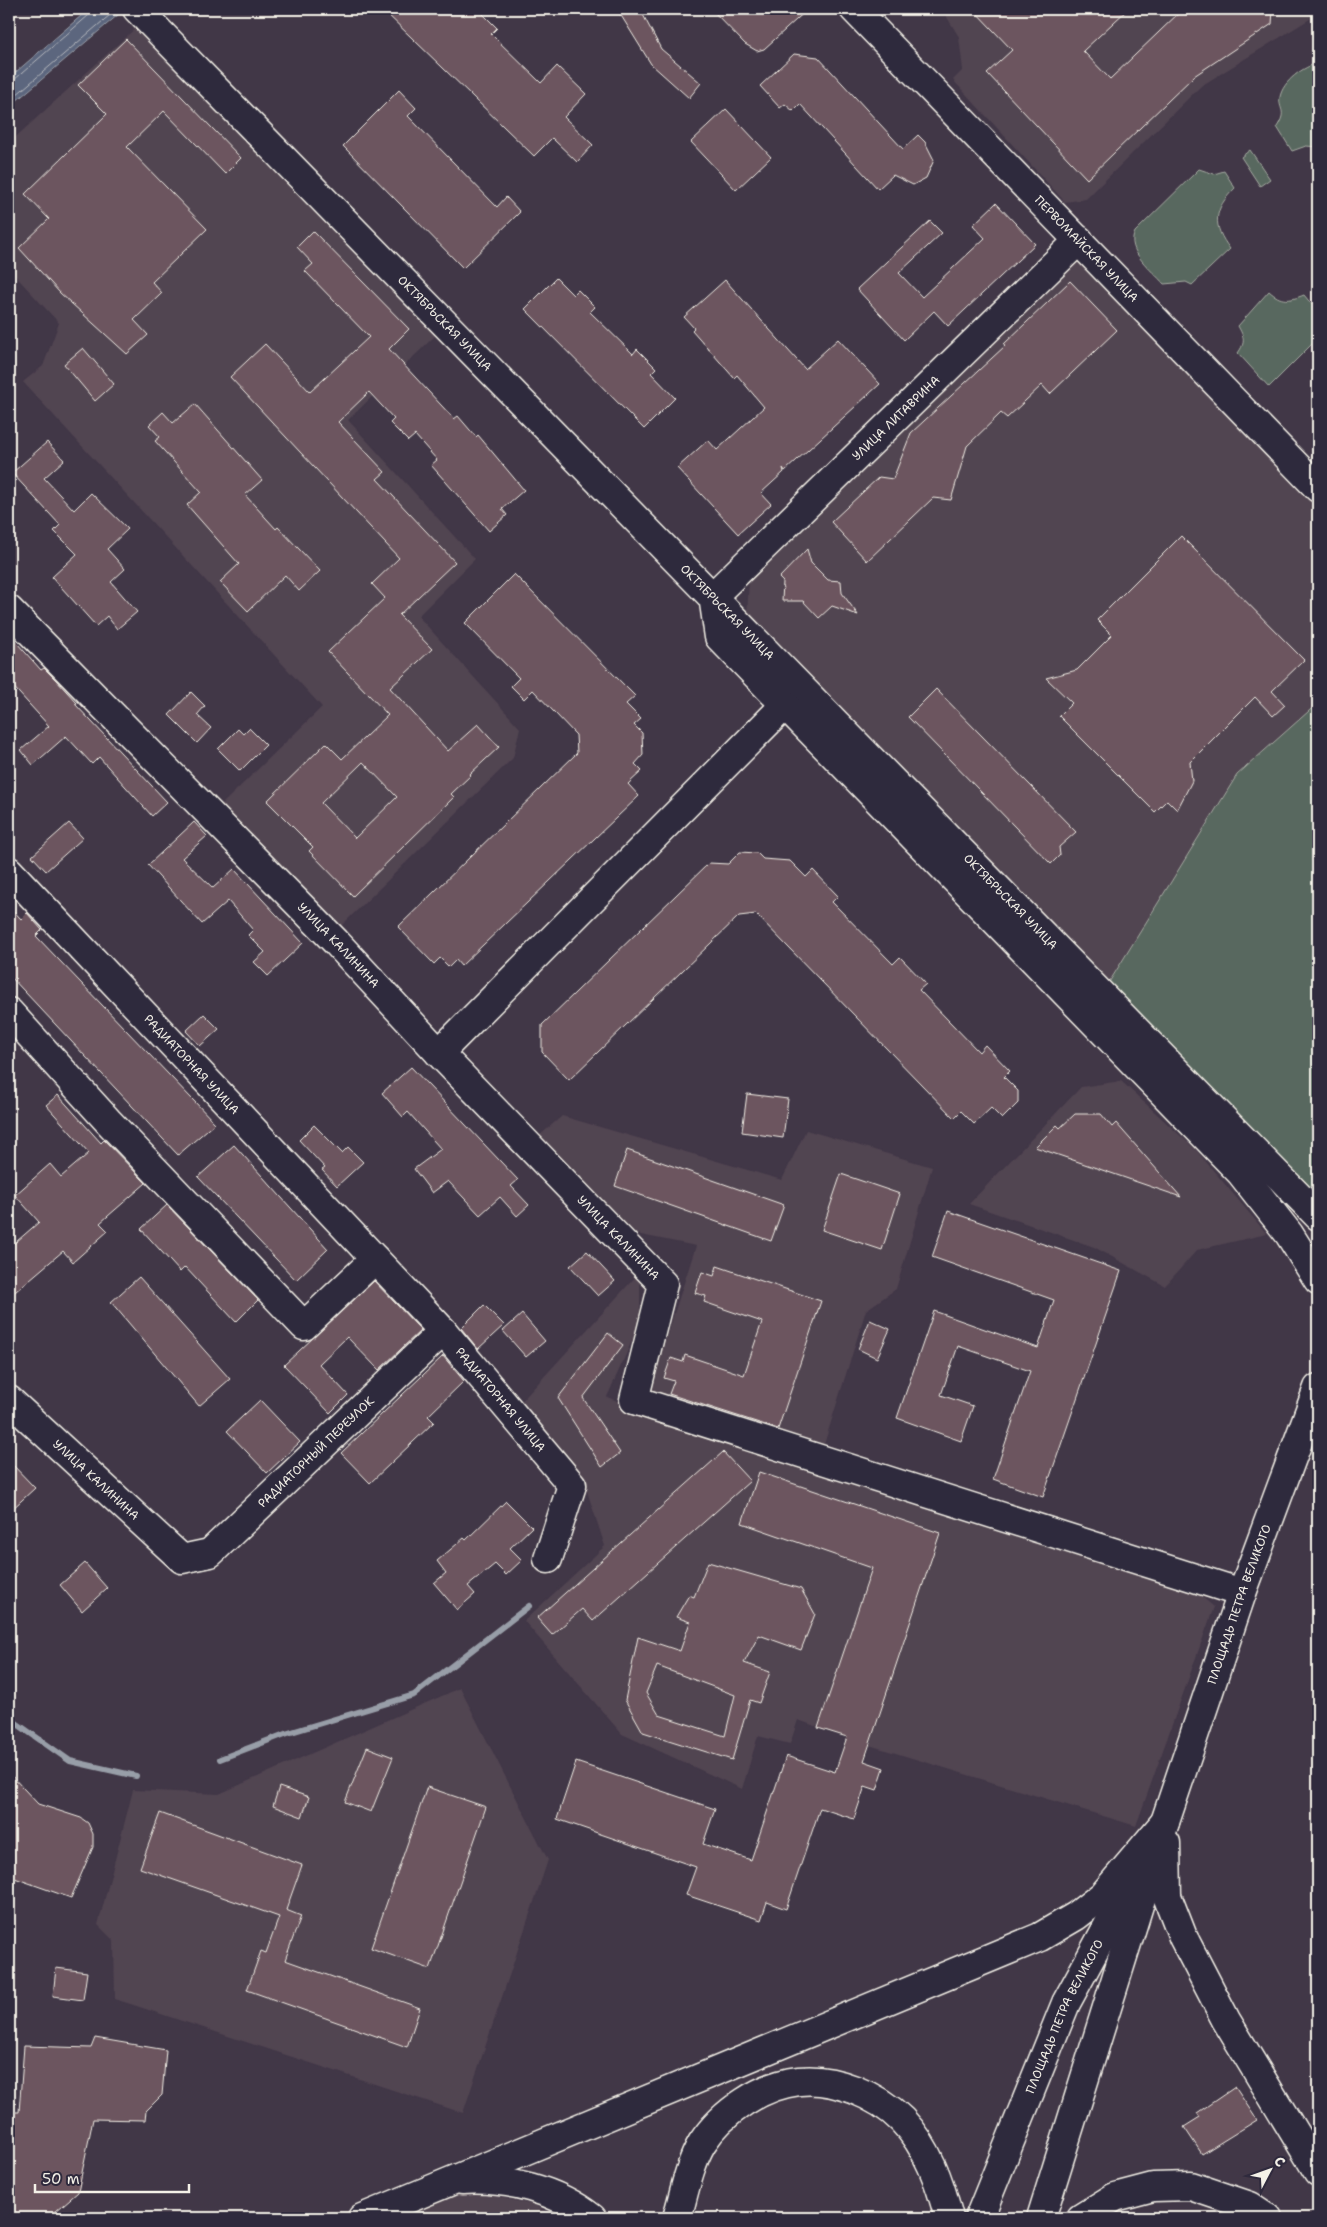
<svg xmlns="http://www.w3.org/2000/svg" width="1327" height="2227" viewBox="0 0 1327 2227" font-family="'Shantell Sans',sans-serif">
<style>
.built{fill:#514451}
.green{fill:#59675e;stroke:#a6aca3}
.water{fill:#5b667e;stroke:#989ea8}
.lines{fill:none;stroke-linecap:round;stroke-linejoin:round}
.shore{stroke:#b7b9be;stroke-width:1}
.stream{stroke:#989ea8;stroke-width:6}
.building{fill:#6c545e;stroke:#f4f1e8;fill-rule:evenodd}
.minor-casing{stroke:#f4f1e8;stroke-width:31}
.major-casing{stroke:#f4f1e8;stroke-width:31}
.minor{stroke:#2f2a3d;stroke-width:28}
.major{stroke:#2f2a3d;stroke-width:28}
.labels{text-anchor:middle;stroke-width:4;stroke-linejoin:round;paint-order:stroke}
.street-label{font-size:12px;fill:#f4f1e8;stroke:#2f2a3d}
</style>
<rect width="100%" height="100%" fill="#413747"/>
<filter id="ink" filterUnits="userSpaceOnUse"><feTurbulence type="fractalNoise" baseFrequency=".02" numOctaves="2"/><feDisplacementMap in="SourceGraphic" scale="10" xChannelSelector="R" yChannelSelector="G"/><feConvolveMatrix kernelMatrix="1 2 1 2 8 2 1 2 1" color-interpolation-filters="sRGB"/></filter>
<g filter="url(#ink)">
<!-- built -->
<g class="built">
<path d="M942 9H1318V14L1201 86 1086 199 1065 202 953 80 963 70 959 37Z"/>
<path d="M139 25 437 334 348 420 475 559 418 616 520 728 513 758 341 926 221 805 322 707 23 382 43 366 59 323 9 269V143Z"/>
<path d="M1084 260 1318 506V703L1237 775 1108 984 747 617 749 579 1067 261Z"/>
<path d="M1121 1081 1196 1150 1267 1234 1197 1250 1165 1286 1094 1247 969 1204 1081 1087Z"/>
<path d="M562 1116 782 1180 806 1130 932 1167 896 1289 866 1310 822 1451 648 1394 696 1246 636 1234 539 1136Z"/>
<path d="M640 1272V1323L607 1397 689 1429 1189 1586 1214 1607 1136 1826 869 1745 798 1720 790 1744 758 1736 742 1789 622 1734 524 1621 605 1546 583 1479 519 1404Z"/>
<path d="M460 1688 548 1860 463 2113 115 1999 114 1941 98 1925 133 1790 219 1794Z"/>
<path d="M464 2189 535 2205 557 2218H398Z"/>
</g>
<!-- green -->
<g class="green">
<path d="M1318 63V147L1306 146 1292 151 1277 127C1288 110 1278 110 1280 97 1283 81 1303 67 1318 63Z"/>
<path d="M1250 150 1270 179 1260 186 1241 157Z"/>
<path d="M1199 169 1214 174 1224 171 1235 188C1213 210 1212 225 1230 249L1192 285 1186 282 1164 284C1152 270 1125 251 1135 232Z"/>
<path d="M1269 291C1281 302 1289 301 1304 295L1318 312V338L1269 387 1238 353C1246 342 1244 337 1238 326Z"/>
<path d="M1318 703V1185L1306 1187 1108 984 1237 775Z"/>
</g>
<!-- water -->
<path class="water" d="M89 9H125L9 107V78Z"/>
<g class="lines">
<!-- shore -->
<g class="shore">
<path d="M9 82 14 80 89 15 91 9"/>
<path d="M9 101 117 9"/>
</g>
<!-- stream -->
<g class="stream">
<path d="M9 1718 70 1761 136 1776"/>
<path d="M220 1759 285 1734 414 1695 529 1606"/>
</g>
</g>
<!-- building -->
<g class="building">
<path d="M382 9H478L497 28 491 34 541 83 557 66 586 94 564 117 593 145 577 162 552 138 534 156Z"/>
<path d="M617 9H640L661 49 701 83 689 98 651 64Z"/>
<path d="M711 9H808L764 49 757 51 745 44Z"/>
<path d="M973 9H1128L1083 51 1110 79 1183 9H1273L1272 24 1194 76 1087 179 987 73 1012 50Z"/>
<path d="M126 39 241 158 225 174 164 111 127 147 207 229 152 282 162 293 134 320 148 335 127 354 60 293 19 248 49 219 25 194 107 114 78 85Z"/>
<path d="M794 54 818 57 903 149 918 135 925 142 934 160 926 178 913 185 893 175 878 189 800 104 793 111 785 104 780 108 760 86Z"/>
<path d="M399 90 416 108 408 116 497 207 506 197 520 212 463 268 343 146Z"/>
<path d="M726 109 771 157 736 190 691 142Z"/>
<path d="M996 203 1035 244 948 326 934 311 904 340 857 289 930 221 942 233 899 273 922 297 985 238 973 225Z"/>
<path d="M313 231 409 329 389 349 454 419 458 416 476 437 478 435 524 490 502 509 507 515 489 531 431 465 437 460 415 435 408 441 390 423 394 419 369 392 338 422 385 472 377 479 455 562 399 615 432 649 390 688 448 751 478 724 499 747 470 774 471 775 451 794 454 797 353 896 309 851 313 847 267 801 326 743 342 759 388 715 328 652 385 598 372 584 399 558 230 377 265 344 310 392 369 337 305 271 313 264 297 247ZM363 762 397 797 355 838 321 803Z"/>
<path d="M556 278 573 295 578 290 595 307 590 312 633 354 637 349 656 368 651 373 675 398 644 429 525 309Z"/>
<path d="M725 280 805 369 838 339 880 384 785 471 783 468 784 472 761 493 771 504 738 534 677 468 708 440 717 450 764 407 737 375 734 378 692 330 694 328 684 317Z"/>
<path d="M1070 281 1117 330 1050 394 1042 385 1007 418 1001 413 967 446 951 500 933 498 867 561 831 522 879 477 893 479 911 433 1005 346 1004 344Z"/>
<path d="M83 348 114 384 95 401 64 364Z"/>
<path d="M195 404 262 480 245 495 276 529 278 527 320 571 299 591 285 575 248 611 220 582 239 564 187 505 201 492 155 441 160 437 149 425 163 412 173 423Z"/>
<path d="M47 442 64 460 44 478 74 510 91 493 128 529 107 549 125 569 111 582 137 612 117 629 107 616 96 626 52 577 77 554 54 531 60 525 12 473Z"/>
<path d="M1181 536 1304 660 1272 691 1285 705 1273 716 1255 697 1190 762 1192 781 1177 810 1167 800 1155 812 1059 716 1072 703 1046 678 1077 670 1112 635 1097 620Z"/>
<path d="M807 549 811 563 828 580 841 581 842 593 858 615 832 606 819 618 803 601H782L783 582 779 578Z"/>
<path d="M514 574 635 696 626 704 641 719 634 725 642 733 643 755 635 764 642 771 628 784 639 796 461 966 456 960 449 967 440 958 434 964 398 927 577 753 576 735 533 690 524 699 511 686 519 678 465 623Z"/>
<path d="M9 634 41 670 44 668 56 680 77 703 75 704 167 802 152 816 99 757 92 764 66 736 33 765 21 750 49 726 9 682Z"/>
<path d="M936 689 1076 832 1059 847 1060 855 1051 864 908 717Z"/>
<path d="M191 692 205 706 197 715 211 728 197 743 169 715Z"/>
<path d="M249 728 266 745 240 771 218 749 238 729 243 734Z"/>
<path d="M194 822 207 836 182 858 213 888 234 869 303 943 268 976 254 962 265 952 248 935 253 930 228 901 202 924 148 865Z"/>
<path d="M69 823 83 838 46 871 32 856Z"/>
<path d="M740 852 757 853 763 859 790 861 806 877 813 870 838 896 832 902 893 964 900 957 926 984 919 990 979 1052 985 1045 1010 1071 1004 1077 1018 1091V1103L1002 1119 991 1108 974 1124 961 1111 954 1118 756 914 739 916 569 1080 542 1052V1025L709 863 728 864Z"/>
<path d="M9 906 21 919 27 913 42 930 36 936 215 1123 178 1155 9 975Z"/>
<path d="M204 1014 219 1029 200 1046 186 1031Z"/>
<path d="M411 1067 518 1180 511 1186 529 1205 517 1216 500 1197 480 1215 448 1181 432 1193 414 1169 441 1149 408 1112 403 1117 382 1093Z"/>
<path d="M747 1094 788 1099 783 1138 742 1132Z"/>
<path d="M58 1095 101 1143 104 1140 146 1183 100 1223 108 1231 73 1262 63 1251 9 1297V1248L39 1222 15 1195 50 1164 61 1177 89 1153 46 1105Z"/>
<path d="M1075 1114H1101L1112 1127 1116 1123 1181 1197 1035 1147 1057 1125 1060 1128Z"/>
<path d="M314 1125 342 1153 348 1147 363 1162 337 1186 322 1170 325 1168 299 1140Z"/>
<path d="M234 1145 328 1249 296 1280 198 1177Z"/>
<path d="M627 1150 784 1205 771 1241 615 1186Z"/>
<path d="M841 1174 900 1194 882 1250 822 1230Z"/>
<path d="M167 1205 258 1300 236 1322 185 1267 180 1272 141 1229Z"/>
<path d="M948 1211 1121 1271 1043 1497 993 1479 1030 1371 958 1346 941 1395 973 1406 961 1441 897 1418 934 1311 1038 1348 1054 1300 932 1257Z"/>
<path d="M587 1251 615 1281 598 1296 570 1266Z"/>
<path d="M717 1266 821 1301 778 1429 669 1394 674 1381 664 1378 671 1358 683 1362 685 1355 744 1375 762 1322 704 1302 706 1296 695 1293 702 1272 714 1276Z"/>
<path d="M139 1277 230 1379 199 1406 111 1302Z"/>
<path d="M374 1281 421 1330 379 1370 347 1337 319 1364 348 1395 330 1413 284 1365Z"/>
<path d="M484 1305 504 1325 478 1349 461 1328Z"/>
<path d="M522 1314 545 1341 526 1357 503 1331Z"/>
<path d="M870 1320 890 1329 877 1358 858 1349Z"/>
<path d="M608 1333 623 1345 583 1398 620 1453 602 1467 558 1398Z"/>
<path d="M443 1356 464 1381 428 1416 434 1422 370 1483 341 1453Z"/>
<path d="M260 1400 300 1442 267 1473 227 1431Z"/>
<path d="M723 1452 750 1481 593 1621 582 1609 552 1635 537 1618Z"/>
<path d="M9 1461 35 1488 9 1512Z"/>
<path d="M759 1472 940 1533 864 1761 884 1768 877 1790 865 1786 854 1819 820 1808 786 1909 767 1902 761 1920 686 1895 696 1867 557 1819 576 1762 715 1809 703 1844 751 1860 786 1756 835 1772 847 1737 818 1728 872 1568 742 1523Z"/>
<path d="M506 1501 532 1527 510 1548 522 1560 506 1575 495 1564 468 1586 475 1594 457 1610 434 1583 446 1573 437 1561 464 1538 466 1540Z"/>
<path d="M708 1562 801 1589 815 1614 801 1650 759 1635 744 1663 770 1672 759 1703 750 1700 732 1760 643 1732 625 1700 638 1637 680 1651 690 1622 676 1617 689 1595 694 1597ZM657 1666 735 1695 725 1736 659 1715 646 1693Z"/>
<path d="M85 1563 107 1588 82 1611 60 1585Z"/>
<path d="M367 1747 393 1757 371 1812 345 1802Z"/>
<path d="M9 1773 38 1804 81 1818 88 1823 93 1834V1847L71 1898 9 1876Z"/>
<path d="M279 1787 309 1797 302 1817 273 1806Z"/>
<path d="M427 1787 486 1807 430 1969 371 1948Z"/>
<path d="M160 1813 302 1865 286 1910 301 1916 285 1960 420 2008 407 2047 247 1990 261 1951 266 1953 279 1917 140 1868Z"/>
<path d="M56 1968 87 1972 83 2000 53 1996Z"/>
<path d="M95 2038 166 2050 162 2095 146 2111 145 2120 93 2119 78 2192 48 2218H9V2112H19L24 2046 91 2048Z"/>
<path d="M1235 2087 1257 2120 1202 2154 1184 2127 1200 2117 1197 2113Z"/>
</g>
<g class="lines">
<defs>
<g id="minor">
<path id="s1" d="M137 9 1318 1216"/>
<path d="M1079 240 713 596 719 637 1241 1173 1289 1234 1318 1280"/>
<path id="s2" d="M9 610 336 942 439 1053 663 1284 634 1400 1242 1593"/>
<path id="s3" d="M9 871 443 1331 572 1485 548 1559"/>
<path d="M9 1012 108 1121 304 1326 375 1259"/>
<path d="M439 1053 785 705"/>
<path id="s4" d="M9 1400 182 1559 210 1553 443 1331"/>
</g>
<g id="major">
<path id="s5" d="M854 9 1318 488"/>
<path d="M1166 1843 1167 1896 1183 1937 1226 2020 1318 2172"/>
<path d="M462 2180C507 2177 557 2190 592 2218"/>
<path d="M362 2218 1040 1937 1076 1916 1103 1895 1165 1822"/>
<path d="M677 2218C684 2194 689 2165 702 2143 722 2112 762 2085 799 2081 834 2077 877 2095 902 2120 928 2147 940 2183 949 2218"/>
<path id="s6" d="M979 2218 1066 2003 1135 1876"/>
<path id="s7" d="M1041 2218 1165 1822 1242 1593 1318 1388"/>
<path d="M1081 2218 1115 2197 1153 2187 1191 2186 1250 2206 1268 2218"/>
</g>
</defs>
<!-- minor casing -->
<use href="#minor" class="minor-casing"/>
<!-- major casing -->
<use href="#major" class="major-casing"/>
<!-- minor -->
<use href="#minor" class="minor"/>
<!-- major -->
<use href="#major" class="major"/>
</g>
</g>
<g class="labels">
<!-- street labels -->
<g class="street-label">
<text dy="4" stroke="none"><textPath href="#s5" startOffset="334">ПЕРВОМАЙСКАЯ УЛИЦА</textPath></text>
<text dy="4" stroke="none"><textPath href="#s1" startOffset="440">ОКТЯБРЬСКАЯ УЛИЦА</textPath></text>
<text transform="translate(896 418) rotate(-44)" y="4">УЛИЦА ЛИТАВРИНА</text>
<text dy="4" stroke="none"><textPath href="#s1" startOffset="844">ОКТЯБРЬСКАЯ УЛИЦА</textPath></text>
<text dy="4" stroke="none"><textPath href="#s1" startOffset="1249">ОКТЯБРЬСКАЯ УЛИЦА</textPath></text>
<text dy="4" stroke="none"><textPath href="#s2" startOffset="470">УЛИЦА КАЛИНИНА</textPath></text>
<text dy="4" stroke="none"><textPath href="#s3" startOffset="266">РАДИАТОРНАЯ УЛИЦА</textPath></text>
<text dy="4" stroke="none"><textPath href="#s2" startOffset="875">УЛИЦА КАЛИНИНА</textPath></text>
<text dy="4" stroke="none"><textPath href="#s3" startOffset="722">РАДИАТОРНАЯ УЛИЦА</textPath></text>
<text dy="4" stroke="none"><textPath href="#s4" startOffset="410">РАДИАТОРНЫЙ ПЕРЕУЛОК</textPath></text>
<text dy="4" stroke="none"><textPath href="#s4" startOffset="118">УЛИЦА КАЛИНИНА</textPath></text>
<text dy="4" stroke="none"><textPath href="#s7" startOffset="645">ПЛОЩАДЬ ПЕТРА ВЕЛИКОГО</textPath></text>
<text dy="4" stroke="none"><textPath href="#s6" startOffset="219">ПЛОЩАДЬ ПЕТРА ВЕЛИКОГО</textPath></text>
</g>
</g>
<!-- margin -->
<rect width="1327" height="2227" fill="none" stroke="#2f2a3d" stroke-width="30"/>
<rect x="15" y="15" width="1297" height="2197" fill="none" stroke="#f4f1e8" stroke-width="2" filter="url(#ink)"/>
<!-- north arrow -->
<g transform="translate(1270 2170) rotate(49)" stroke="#2f2a3d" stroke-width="4" paint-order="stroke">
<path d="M0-4L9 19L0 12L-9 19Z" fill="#f4f1e8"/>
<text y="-8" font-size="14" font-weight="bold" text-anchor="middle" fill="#f4f1e8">С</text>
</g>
<!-- scale -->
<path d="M35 2184v8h154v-8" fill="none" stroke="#f4f1e8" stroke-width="2.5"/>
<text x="42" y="2184" font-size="15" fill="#f4f1e8" stroke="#2f2a3d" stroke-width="4" paint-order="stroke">50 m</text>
</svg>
